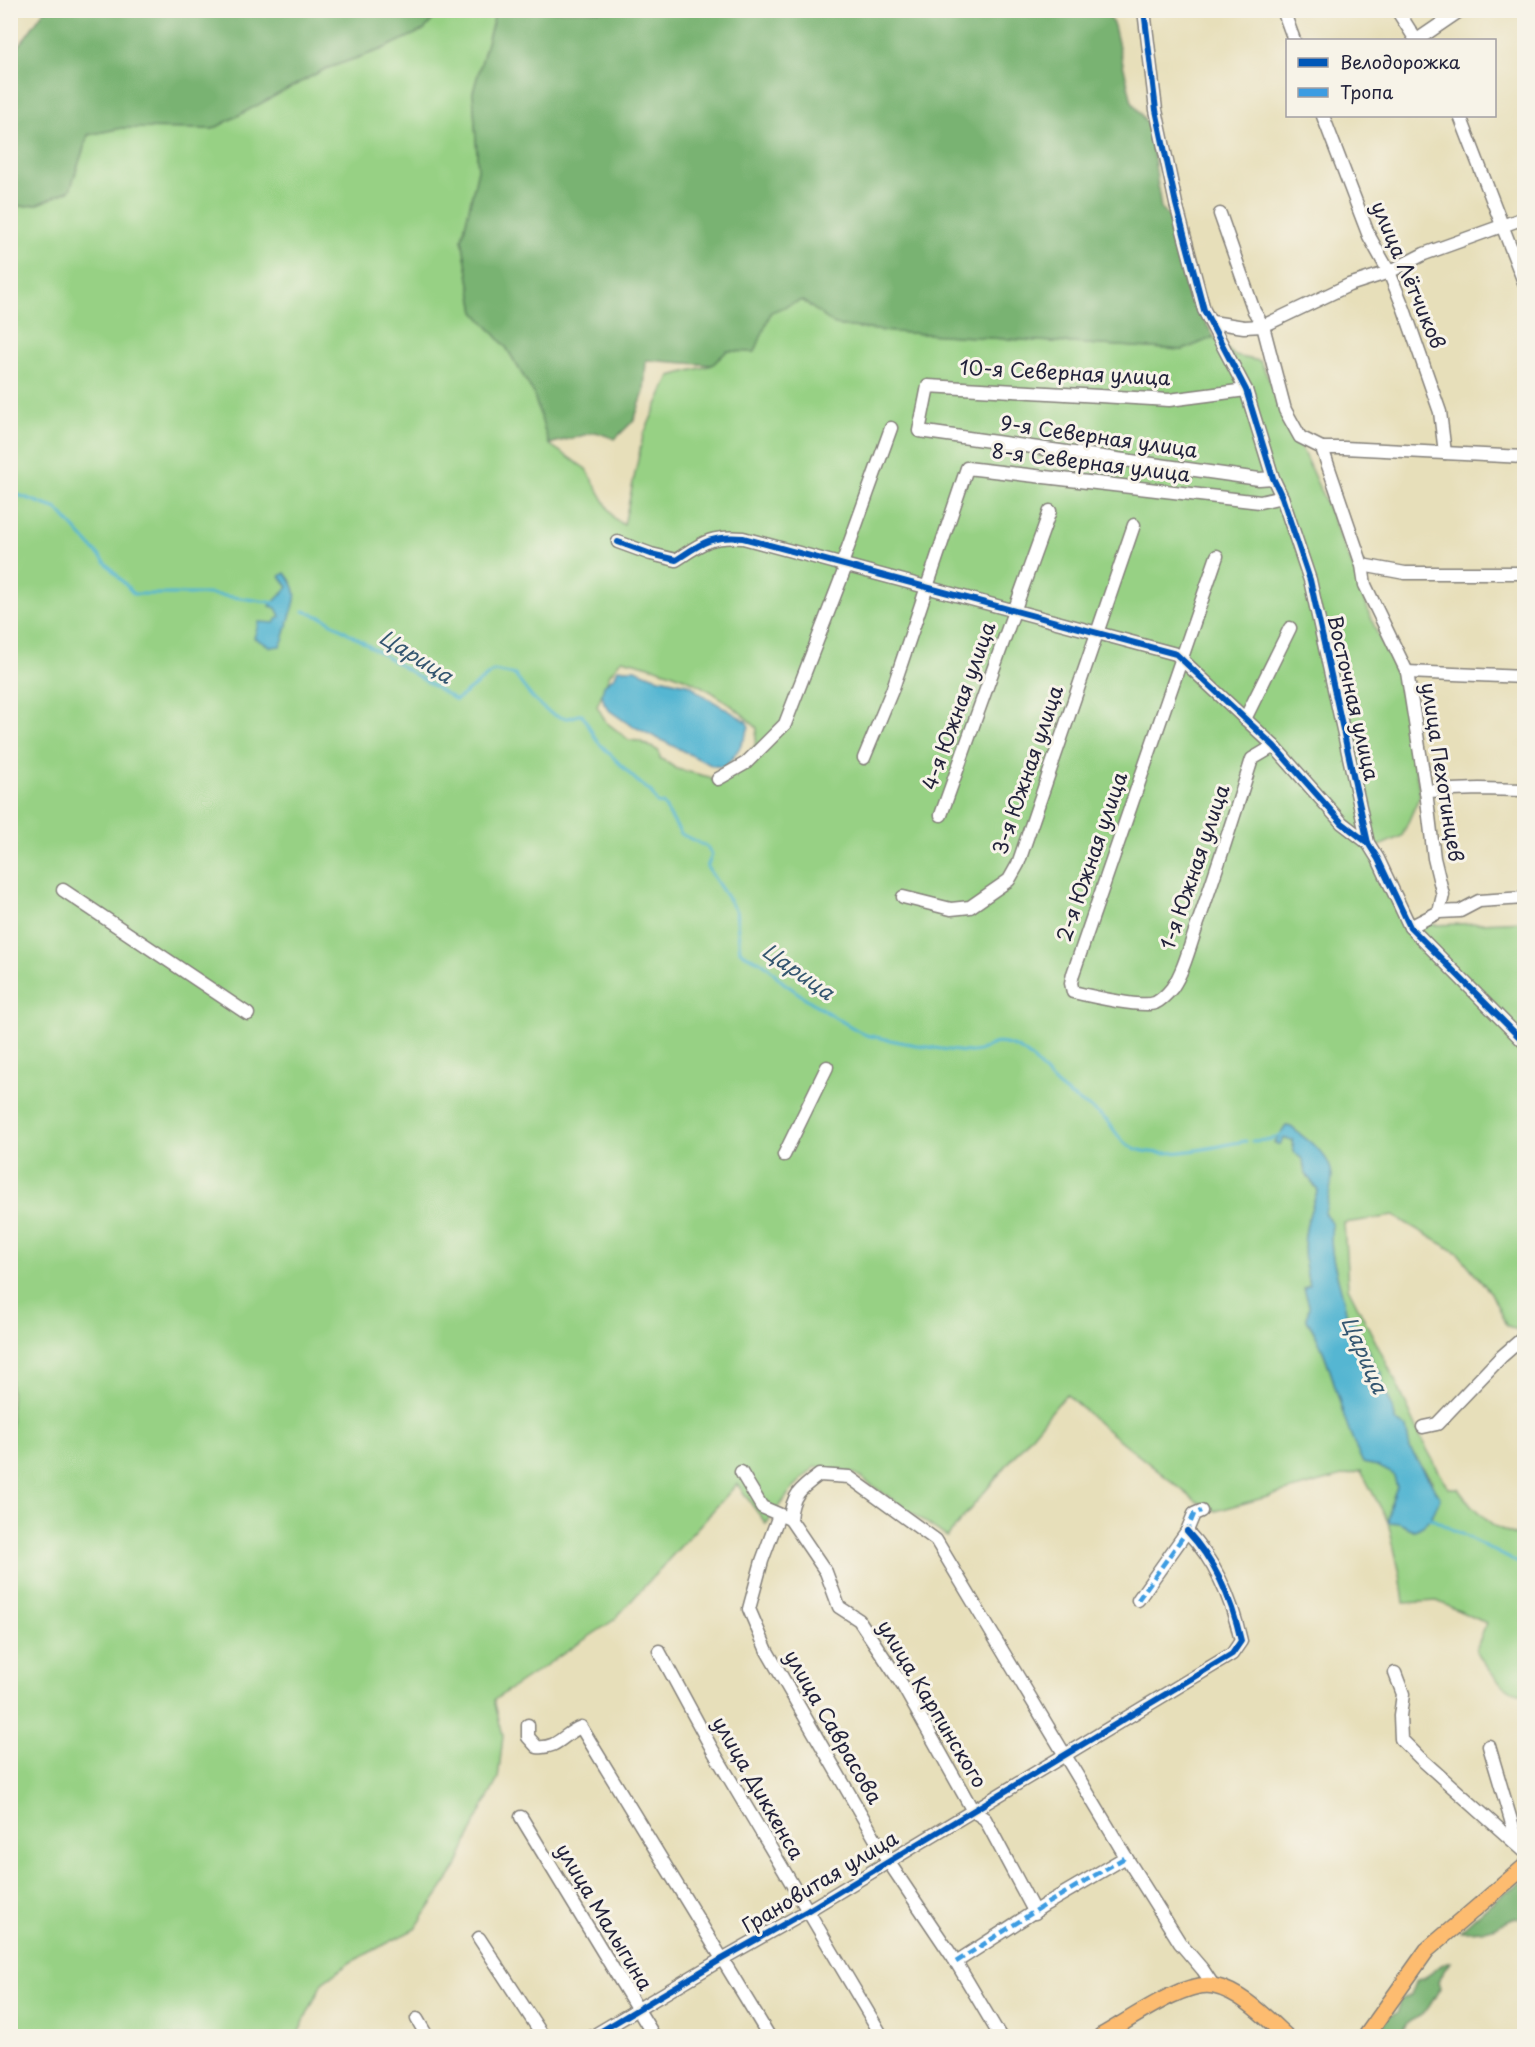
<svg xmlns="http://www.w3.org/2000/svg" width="1535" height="2047" viewBox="0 0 1535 2047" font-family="'Playpen Sans',sans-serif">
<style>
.green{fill:#97d184;stroke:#5c7a60;stroke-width:1.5;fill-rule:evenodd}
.forest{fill:#79b372;stroke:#4e6a56;stroke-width:1.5}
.water{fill:#54b6d2;stroke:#3b6c86;stroke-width:1.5}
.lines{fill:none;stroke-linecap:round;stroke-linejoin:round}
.stream{stroke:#54b6d2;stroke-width:3}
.minor-casing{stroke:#84807a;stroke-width:15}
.major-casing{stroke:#84807a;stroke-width:18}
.minor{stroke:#fff;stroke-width:12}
.major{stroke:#fdbc70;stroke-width:15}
.quiet{stroke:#3c9ce2;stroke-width:4.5;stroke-dasharray:9 4.5;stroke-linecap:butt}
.cycleway-casing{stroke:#f7f3e8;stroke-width:10}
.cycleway{stroke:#0057b8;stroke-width:6}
.labels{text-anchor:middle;stroke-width:6;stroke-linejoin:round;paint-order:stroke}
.street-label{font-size:20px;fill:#22223b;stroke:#f7f3e8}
.water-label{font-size:21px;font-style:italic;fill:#345670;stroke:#f7f3e8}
</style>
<rect width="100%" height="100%" fill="#f7f3e8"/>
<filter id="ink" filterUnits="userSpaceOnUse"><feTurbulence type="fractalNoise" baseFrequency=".0167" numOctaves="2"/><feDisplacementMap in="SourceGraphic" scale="12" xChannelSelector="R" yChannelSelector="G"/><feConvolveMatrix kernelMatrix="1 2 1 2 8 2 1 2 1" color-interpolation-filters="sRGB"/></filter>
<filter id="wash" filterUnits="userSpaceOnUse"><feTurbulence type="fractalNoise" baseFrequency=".008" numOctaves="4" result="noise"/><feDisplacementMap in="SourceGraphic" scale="24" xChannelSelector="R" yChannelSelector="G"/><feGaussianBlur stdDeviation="1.35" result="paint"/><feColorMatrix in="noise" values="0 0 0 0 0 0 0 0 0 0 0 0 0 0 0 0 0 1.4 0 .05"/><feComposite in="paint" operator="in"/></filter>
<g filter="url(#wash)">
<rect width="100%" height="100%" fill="#e7dfba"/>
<!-- green -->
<path class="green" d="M440 11H496L473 92 478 170 462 239 475 312 506 347 533 392 549 444 586 469 614 518 624 525 643 436 670 376 712 365 727 351 754 352 771 311 802 300 835 325 894 332 1183 350 1214 337 1235 356 1260 361C1293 428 1324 496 1352 565 1365 598 1375 641 1398 668L1420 795 1402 836 1370 850 1406 918 1435 925 1524 921V1333L1506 1325 1491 1293 1458 1253 1394 1216 1344 1223 1348 1287 1397 1384 1422 1440 1448 1488H1458L1471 1505 1492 1525 1519 1537 1524 1529V1694C1502 1692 1486 1668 1476 1650L1486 1623 1437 1601 1404 1603 1400 1574 1388 1522 1361 1471 1216 1511 1196 1501 1103 1427 1066 1394 947 1537 854 1473 815 1467 793 1488 766 1524 737 1484 614 1620 494 1700 503 1736 498 1779 476 1821 457 1867 415 1929 351 1962 322 1983 297 2036H11V207L36 205 70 190 88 135 122 128 213 129 325 69 380 50 424 30ZM622 659C678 672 716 687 757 728L755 746 716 784 709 777 677 769 660 758 659 751 639 741 629 740 606 722 597 706 610 674ZM1286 1126 1291 1127 1303 1137 1325 1213 1332 1224C1327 1260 1343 1285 1347 1320L1355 1322 1375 1367 1382 1373C1381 1393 1395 1402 1395 1421L1406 1428 1410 1449 1432 1481 1414 1530 1399 1523 1390 1506 1397 1487 1393 1473 1378 1466 1363 1463C1356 1447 1349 1431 1344 1415 1333 1382 1326 1349 1307 1320L1309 1305 1304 1288 1309 1285C1300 1246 1304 1226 1318 1190L1305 1173 1303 1160 1294 1151 1293 1140 1284 1138 1275 1143Z"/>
<!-- forest -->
<g class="forest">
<path d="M44 11V10L440 11 424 30 380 50 325 69 213 129 122 128 88 135 70 190 36 205 11 207V51L14 53Z"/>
<path d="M496 11H1107L1114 26 1132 102 1150 127 1161 209 1170 217 1185 286 1214 337 1183 350 894 332 835 325 802 300 771 312 755 352 727 351 712 365 646 360 644 392 634 420 615 439 596 432 549 444 533 392 506 347 475 312 462 239 478 170 473 92Z"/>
<path d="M1524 1881V1918C1511 1916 1505 1925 1493 1928 1483 1931 1471 1931 1460 1931 1480 1913 1500 1893 1524 1881Z"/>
<path d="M1447 1962H1451L1438 1981 1440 1988C1435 1996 1431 2006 1424 2013 1414 2022 1406 2017 1401 2036H1376L1389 2016 1398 2013 1399 2000 1411 1995 1417 1980C1430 1978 1435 1967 1447 1962Z"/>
</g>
<!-- water -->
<g class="water">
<path d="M285 573C302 594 295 600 288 623 284 632 286 636 280 646L271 647 254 638 259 622 274 623 280 616 276 608 270 606 288 587 280 576Z"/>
<path d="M618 669H635L655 677 691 685 699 693 746 721 749 727C744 743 736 755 725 767L713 766 629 724 610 711 604 703 602 694 604 685 615 676Z"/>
<path d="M1286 1126 1291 1127C1306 1140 1330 1152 1332 1176 1332 1187 1327 1201 1325 1213L1332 1224C1327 1260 1343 1285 1347 1319L1355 1322 1375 1367 1382 1373C1381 1393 1395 1402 1395 1421L1406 1428 1410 1449 1440 1497C1435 1512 1430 1525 1414 1530L1399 1523 1388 1522 1390 1506 1397 1487 1393 1474 1378 1466 1363 1463C1356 1448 1350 1434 1345 1419 1334 1385 1327 1350 1307 1320L1309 1305 1304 1288 1309 1285C1300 1246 1304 1226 1318 1190L1305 1173 1303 1160 1294 1152 1293 1140 1284 1138 1280 1145 1274 1143Z"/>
</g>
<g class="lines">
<!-- stream -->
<g class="stream">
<path d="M10 492 57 509 134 594H210L276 603"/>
<path d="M304 611 324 618 456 700 494 671 515 675C526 691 547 720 569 718 573 717 578 715 582 714L597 741 636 780 651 792 657 803 663 804 681 834 707 847 712 855 707 867 736 911 740 951C747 957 757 959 764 964 772 969 777 978 784 983 810 1002 838 1020 866 1035 901 1042 935 1050 970 1052 990 1053 986 1037 1012 1046 1032 1052 1044 1075 1060 1088 1074 1100 1092 1107 1105 1119 1113 1126 1117 1137 1125 1143 1154 1164 1213 1146 1246 1141"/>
<path d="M1252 1141 1270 1140 1282 1134"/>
<path d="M1428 1517 1524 1566"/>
</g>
</g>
</g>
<g filter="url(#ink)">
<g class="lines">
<defs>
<g id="minor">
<path d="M1144 10 1156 110 1176 204 1204 310 1246 390 1273 478 1282 497 1310 580 1368 843 1378 859 1410 927 1524 1042"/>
<path d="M1283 10 1294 40"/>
<path d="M1397 10 1416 40"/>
<path d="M1417 40 1461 10"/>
<path d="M1323 116 1369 236 1389 272 1404 309 1440 412 1445 453"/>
<path d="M1460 116 1524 282"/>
<path d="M1220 214 1254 311 1263 326 1285 410 1300 437 1322 448 1362 565 1365 585 1407 672 1426 791 1434 858 1443 895 1439 912"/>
<path d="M1212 322 1244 327 1263 326 1349 285 1389 272 1424 254 1524 218"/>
<path d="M1246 390 1169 400 928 386 919 431 1259 479 1273 478"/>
<path d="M1322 448H1344L1524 457"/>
<path d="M618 542 651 554 676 560C702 543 711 535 743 538L1176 654 1274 746 1342 823 1368 843"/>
<path d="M1217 556 1073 974 1071 983 1073 992C1090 996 1141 1008 1155 1003 1161 1000 1168 993 1172 988 1185 969 1191 941 1199 920 1218 866 1235 813 1252 759L1274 746"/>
<path d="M1362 565 1405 573H1524"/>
<path d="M1407 672 1524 677"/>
<path d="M1245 719 1290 628"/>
<path d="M864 758 893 688 967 468 1260 502 1282 497"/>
<path d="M718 779 746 763 785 724 844 571 842 564 891 428"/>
<path d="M1426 791 1479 789 1524 790"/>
<path d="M941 815 1050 511"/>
<path d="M63 890 248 1014"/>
<path d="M903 897 951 909 970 907 1009 880 1018 864 1134 525"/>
<path d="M1410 927 1439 912 1460 911 1479 901 1524 898"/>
<path d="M784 1155 827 1067"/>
<path d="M1423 1427 1437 1424 1501 1357 1524 1337"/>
<path d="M741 1472 762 1507 790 1519 826 1572 839 1607 859 1620 903 1686 973 1811 985 1819 1035 1913"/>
<path d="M779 1515 762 1561 749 1609 767 1651 888 1861 956 1962 1000 2036"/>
<path d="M790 1519C792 1495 800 1489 819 1475L849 1477 936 1540 1126 1857 1180 1943 1203 1970 1213 1985"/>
<path d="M1138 1600 1187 1531 1194 1514 1201 1511"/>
<path d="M659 1651 712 1749 882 2036"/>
<path d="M1395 1673 1403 1694 1400 1716 1401 1739 1420 1758 1524 1851"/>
<path d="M528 1725V1737L537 1747C558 1749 563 1734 581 1727L769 2036"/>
<path d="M1489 1746 1518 1844"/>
<path d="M521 1817 654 2036"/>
<path d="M479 1938 543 2036"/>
<path d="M956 1962 1046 1904 1126 1857"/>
<path d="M417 2019 427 2036"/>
<path d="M593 2036 722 1959 807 1911 1232 1654 1241 1641C1232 1600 1215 1561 1187 1531"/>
</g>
<g id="major">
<path d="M1101 2036C1127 2022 1185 1979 1214 1986 1242 1992 1266 2018 1286 2036"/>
<path d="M1366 2036 1427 1950 1524 1867"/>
</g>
</defs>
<!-- minor casing -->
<use href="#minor" class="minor-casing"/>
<!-- major casing -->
<use href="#major" class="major-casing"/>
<!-- minor -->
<use href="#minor" class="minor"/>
<!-- major -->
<use href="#major" class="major"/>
<!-- quiet -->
<g class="quiet">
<path d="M1138 1600 1187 1531 1194 1514 1201 1511"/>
<path d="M956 1962 1046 1904 1126 1857"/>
</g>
<defs>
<g id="cycleway">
<path d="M1144 10 1156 110 1176 204 1204 310 1246 390 1273 478 1282 497 1310 580 1368 843 1378 859 1410 927 1524 1042"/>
<path d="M618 542 651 554 676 560C702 543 711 535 743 538L1176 654 1274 746 1342 823 1368 843"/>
<path d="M593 2036 722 1959 807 1911 1232 1654 1241 1641C1232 1600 1215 1561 1187 1531"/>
</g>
</defs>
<!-- cycleway casing -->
<use href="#cycleway" class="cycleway-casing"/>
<!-- cycleway -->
<use href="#cycleway" class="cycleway"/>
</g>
</g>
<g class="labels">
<!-- street labels -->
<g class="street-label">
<text transform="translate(1408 275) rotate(67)" y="7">улица Лётчиков</text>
<text transform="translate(1065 373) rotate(3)" y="7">10-я Северная улица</text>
<text transform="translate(1099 437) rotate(8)" y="7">9-я Северная улица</text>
<text transform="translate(1091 463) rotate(7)" y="7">8-я Северная улица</text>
<text transform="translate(1353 698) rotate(77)" y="7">Восточная улица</text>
<text transform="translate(959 706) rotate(-70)" y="7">4-я Южная улица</text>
<text transform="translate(1028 770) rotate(-71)" y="7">3-я Южная улица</text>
<text transform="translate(1442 772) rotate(81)" y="7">улица Пехотинцев</text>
<text transform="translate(1092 857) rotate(-71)" y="7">2-я Южная улица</text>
<text transform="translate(1195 867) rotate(-71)" y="7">1-я Южная улица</text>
<text transform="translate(932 1704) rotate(59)" y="7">улица Карпинского</text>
<text transform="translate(833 1727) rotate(60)" y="7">улица Саврасова</text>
<text transform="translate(758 1788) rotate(60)" y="7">улица Диккенса</text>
<text transform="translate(820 1882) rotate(-31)" y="7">Грановитая улица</text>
<text transform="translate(604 1917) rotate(59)" y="7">улица Малыгина</text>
</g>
<!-- water labels -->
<g class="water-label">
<text transform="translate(416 657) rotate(32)" y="7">Царица</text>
<text transform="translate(798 972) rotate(35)" y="7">Царица</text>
<text transform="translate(1364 1355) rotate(66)" y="7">Царица</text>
</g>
</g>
<!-- margin -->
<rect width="1535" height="2047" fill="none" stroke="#f7f3e8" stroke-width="36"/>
<!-- legend -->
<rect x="1286" y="39" width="210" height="78" fill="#f7f3e8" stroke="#a29fa3" stroke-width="1.5"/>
<rect x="1298" y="58" width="30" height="9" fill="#0057b8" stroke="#a29fa3" stroke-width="1.5"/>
<text x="1340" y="69" font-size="18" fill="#22223b">Велодорожка</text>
<rect x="1298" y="88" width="30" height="9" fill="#3c9ce2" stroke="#a29fa3" stroke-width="1.5"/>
<text x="1340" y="99" font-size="18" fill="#22223b">Тропа</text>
</svg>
